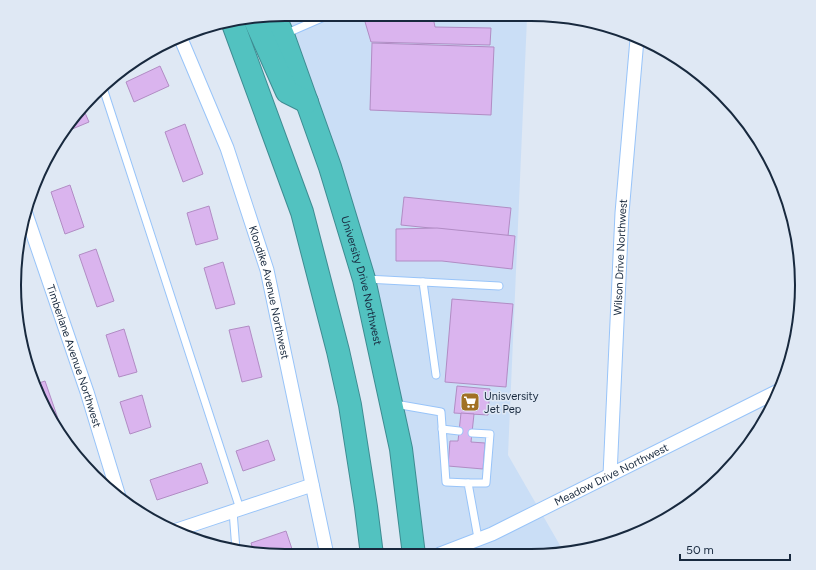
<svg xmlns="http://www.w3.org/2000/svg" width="816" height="570" viewBox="0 0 816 570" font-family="Figtree,sans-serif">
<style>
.built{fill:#cadef6}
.building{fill:#dab4ee;stroke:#b18cc4}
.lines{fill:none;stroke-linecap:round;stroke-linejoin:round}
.lane-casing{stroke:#98c4f9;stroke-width:9}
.street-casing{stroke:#98c4f9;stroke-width:15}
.highway-casing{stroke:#3e8c92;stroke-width:24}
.lane{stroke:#fff;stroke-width:7}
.street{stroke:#fff;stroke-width:13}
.highway{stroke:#52c2c0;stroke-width:22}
.labels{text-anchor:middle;stroke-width:3;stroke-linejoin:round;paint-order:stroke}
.street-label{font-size:11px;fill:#18293e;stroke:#dfe8f4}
.poi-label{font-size:11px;fill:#18293e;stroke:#dfe8f4;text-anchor:start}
.rim{fill:none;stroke:#18293e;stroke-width:2}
</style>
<rect width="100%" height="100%" fill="#dfe8f4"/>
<!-- built -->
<path class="built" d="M285 14 527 18 508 455 565 554 418 555 341 187Z"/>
<!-- building -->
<g class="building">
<path d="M363 15 433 17 435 27 491 28 490 45 371 42Z"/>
<path d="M372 43 494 47 491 115 370 110Z"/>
<path d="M160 66 169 86 134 102 126 82Z"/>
<path d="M82 106 89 122 65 132 81 106Z"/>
<path d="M185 124 203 174 183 182 165 132Z"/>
<path d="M70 185 84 227 65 234 51 192Z"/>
<path d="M404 197 511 208 508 236 401 225Z"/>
<path d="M209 206 218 239 196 245 187 213Z"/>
<path d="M437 228 515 236 512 269 442 261H396V229Z"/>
<path d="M96 249 114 301 97 307 79 255Z"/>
<path d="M223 262 235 304 216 309 204 268Z"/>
<path d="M452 299 513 304 506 387 445 382Z"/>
<path d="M16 314 30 354 27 355 16 321Z"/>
<path d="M249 326 262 377 242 382 229 330Z"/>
<path d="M124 329 137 372 119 377 106 335Z"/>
<path d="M45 381 65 439 42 405 36 384Z"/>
<path d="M457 386 490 389 488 415 454 413Z"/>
<path d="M142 395 151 427 130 434 120 402Z"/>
<path d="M461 413 474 414 471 442 485 443 483 469 448 466 450 441H458Z"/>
<path d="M268 440 275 460 243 471 236 451Z"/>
<path d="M201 463 208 483 157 500 150 480Z"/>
<path d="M286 531 293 552 283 555H268L254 553 251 543Z"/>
</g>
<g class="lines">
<defs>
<g id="lane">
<path d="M285 34 324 17 323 15"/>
<path d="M103 88 240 509"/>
<path d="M366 279 423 282 436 375"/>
<path d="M423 282 499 286"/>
<path d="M395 404 441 412 446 482 468 483 478 538"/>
<path d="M442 429 459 431"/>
<path d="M468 483H486L490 434 472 433"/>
<path d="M233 511 236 550"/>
</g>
<g id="street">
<path id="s1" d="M181 39 227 148 267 270 327 555"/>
<path id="s2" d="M26 214 87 392 120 500"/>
<path id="s3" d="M610 475 622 213 637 39"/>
<path d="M174 531 312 485"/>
<path id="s4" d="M440 554 492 534 780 390"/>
</g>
<g id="highway">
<path id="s5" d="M274 15 283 35 330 167 364 279 401 449 414 555"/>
<path d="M254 18 287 92 307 102"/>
<path d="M232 21 302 212 338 351 350 405 366 507 372 555"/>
</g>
</defs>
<!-- lane casing -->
<use href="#lane" class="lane-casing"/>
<!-- street casing -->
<use href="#street" class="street-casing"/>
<!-- highway casing -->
<use href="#highway" class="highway-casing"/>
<!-- lane -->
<use href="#lane" class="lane"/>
<!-- street -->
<use href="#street" class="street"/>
<!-- highway -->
<use href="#highway" class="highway"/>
</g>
<!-- icons -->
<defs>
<symbol id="supermarket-square" viewBox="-11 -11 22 22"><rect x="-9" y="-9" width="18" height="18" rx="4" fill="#a17125" stroke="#dfe8f4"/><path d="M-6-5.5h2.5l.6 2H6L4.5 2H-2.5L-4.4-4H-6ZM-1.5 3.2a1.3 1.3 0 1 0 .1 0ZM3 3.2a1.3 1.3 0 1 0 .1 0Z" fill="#fff"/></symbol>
</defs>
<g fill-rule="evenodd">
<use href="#supermarket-square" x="459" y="391" width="22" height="22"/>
</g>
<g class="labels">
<!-- street labels -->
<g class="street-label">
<text dy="4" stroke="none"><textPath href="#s3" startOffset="218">Wilson Drive Northwest</textPath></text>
<text dy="4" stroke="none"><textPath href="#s5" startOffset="280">University Drive Northwest</textPath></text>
<text dy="4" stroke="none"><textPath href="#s1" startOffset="269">Klondike Avenue Northwest</textPath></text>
<text dy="4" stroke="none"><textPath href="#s2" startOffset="150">Timberlane Avenue Northwest</textPath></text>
<text dy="4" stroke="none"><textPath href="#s4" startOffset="189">Meadow Drive Northwest</textPath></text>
</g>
<!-- poi labels -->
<g class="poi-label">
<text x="484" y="400">Unisversity<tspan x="484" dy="13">Jet Pep</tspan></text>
</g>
</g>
<!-- crop -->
<path d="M0 0H816V570H0ZM285 21H531A264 264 0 0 1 795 285V285A264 264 0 0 1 531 549H285A264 264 0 0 1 21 285V285A264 264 0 0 1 285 21Z" fill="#dfe8f4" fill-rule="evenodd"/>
<path class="rim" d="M285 21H531A264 264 0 0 1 795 285V285A264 264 0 0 1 531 549H285A264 264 0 0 1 21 285V285A264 264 0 0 1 285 21Z"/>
<!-- scale -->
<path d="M680 554v6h110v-6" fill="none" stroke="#18293e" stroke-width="2"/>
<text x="686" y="554" font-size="12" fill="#18293e" stroke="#dfe8f4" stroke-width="3" paint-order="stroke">50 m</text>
</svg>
